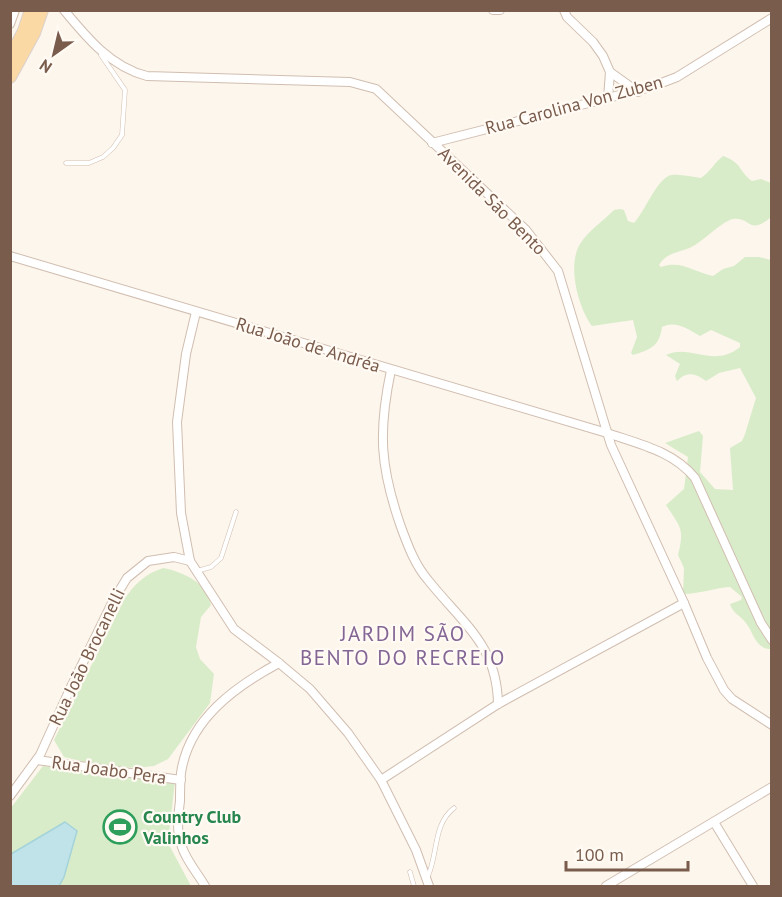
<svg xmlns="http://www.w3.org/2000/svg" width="782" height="897" viewBox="0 0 782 897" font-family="'PT Sans',sans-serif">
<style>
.green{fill:#d8ecc9}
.water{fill:#bfe3e8;stroke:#a5d3da;stroke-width:1.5}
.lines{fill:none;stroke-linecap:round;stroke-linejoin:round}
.lane-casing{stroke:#d1beb0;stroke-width:5}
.street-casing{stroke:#d1beb0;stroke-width:10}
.primary-casing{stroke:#dad1cd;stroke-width:14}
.lane{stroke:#fff;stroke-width:4}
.street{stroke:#fff;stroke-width:8}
.primary{stroke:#fbd9a5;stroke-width:12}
.labels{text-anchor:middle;stroke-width:4.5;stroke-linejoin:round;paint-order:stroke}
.street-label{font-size:18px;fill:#7a5c4d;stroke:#fffaf3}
.leisure-label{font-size:18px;font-weight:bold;fill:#27864d;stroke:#fffaf3;text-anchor:start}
.quarter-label{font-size:21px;letter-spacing:1.5px;fill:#846695;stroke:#fffaf3}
</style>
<rect width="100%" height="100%" fill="#fdf6ec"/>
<!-- green -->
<g class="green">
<path d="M723 156C743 163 738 171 752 181L761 179 771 183V217C749 236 751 217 733 219 723 221 705 239 695 245 682 253 667 251 659 265L661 267C682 260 693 272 713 276L723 269 734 266 745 257H759L771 260V649C755 649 754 633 746 623 740 615 733 614 730 604L741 600 742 597 730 587C714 588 699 594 683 594L684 568 678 555C685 528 680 527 666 505L684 489 688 457 665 443 699 431 703 436 700 472 715 489 733 490 730 448 742 441 745 434 756 398 740 368 719 373 706 381C695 373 687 371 677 381L675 376 680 364 666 355C690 343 713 369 740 347V343L711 330 700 336C688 329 675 320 662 327 659 347 651 349 633 355L631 353 637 337 633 320 592 326C578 307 567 265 580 244 588 231 603 221 614 210L620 209 624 210 628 221 634 223C644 213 658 176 672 175 681 174 692 177 701 178 710 172 714 163 723 156Z"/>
<path d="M163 568C184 572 207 583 211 605L201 617 196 647 200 659 214 674 210 703 168 759 154 766 136 768 94 764 64 757 54 740 125 598C136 583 145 574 163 568Z"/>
<path d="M43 766 175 781 168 843 191 886H59L64 877 77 831 65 822 11 854 10 809Z"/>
</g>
<!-- water -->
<path class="water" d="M65 822 77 831 64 877 59 886H11V854Z"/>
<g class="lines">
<defs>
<g id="lane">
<path d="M66 163H89L103 157 113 148 122 135 125 90 101 55"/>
<path d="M197 571 211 567 221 558 236 512"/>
<path d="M410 872 414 886"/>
<path d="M428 876C438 854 433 824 454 808"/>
</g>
<g id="street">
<path d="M64 10C87 38 111 67 147 76L350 82 376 89 526 230 558 271 611 445 684 603 707 658 724 690 732 699 772 725"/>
<path d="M493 10H500"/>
<path d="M564 10 567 17 593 42 603 56 610 72 608 98"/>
<path d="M10 24 15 10"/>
<path d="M610 72 638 92"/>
<path d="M432 143 651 87 677 77 772 18"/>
<path d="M10 256 607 433C639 444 673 451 695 478L761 623 772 640"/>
<path d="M196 312 186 354 177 422 181 513 190 561 234 629 279 663 310 689 348 733 381 780 416 850 429 886"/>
<path d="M391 370C378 432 380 467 401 527 408 546 415 565 428 580 462 623 497 644 498 704"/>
<path d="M37 760 181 780"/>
<path d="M381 780 498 704 684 603"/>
<path d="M10 796 40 755 70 689 113 601 127 578 148 561 174 557 190 561"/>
<path d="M714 822 753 886"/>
<path d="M205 886C198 874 186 860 182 847 176 832 178 816 180 801 180 791 180 782 181 773 189 719 236 686 279 663"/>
<path d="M606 886 772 787"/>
</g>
<g id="primary">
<path d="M10 58 24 31 31 10"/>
<path d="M10 77 34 33 42 10"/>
</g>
</defs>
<!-- lane casing -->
<use href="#lane" class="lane-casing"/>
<!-- street casing -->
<use href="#street" class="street-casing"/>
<!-- primary casing -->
<use href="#primary" class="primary-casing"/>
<!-- lane -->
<use href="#lane" class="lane"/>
<!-- street -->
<use href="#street" class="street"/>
<!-- primary -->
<use href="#primary" class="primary"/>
</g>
<!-- icons -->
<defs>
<symbol id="stadium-ring" viewBox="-11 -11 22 22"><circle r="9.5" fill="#fffaf3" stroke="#2e9e5b" stroke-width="1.5"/><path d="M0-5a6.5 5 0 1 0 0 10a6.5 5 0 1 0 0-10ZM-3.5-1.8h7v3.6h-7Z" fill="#2e9e5b"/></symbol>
</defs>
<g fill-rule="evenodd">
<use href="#stadium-ring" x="101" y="808" width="38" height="38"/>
</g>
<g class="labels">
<!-- street labels -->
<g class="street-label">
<text transform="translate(574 105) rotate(-15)" y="6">Rua Carolina Von Zuben</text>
<text transform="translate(492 201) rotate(45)" y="6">Avenida São Bento</text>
<text transform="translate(308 345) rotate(17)" y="6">Rua João de Andréa</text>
<text transform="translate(87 657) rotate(-64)" y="6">Rua João Brocanelli</text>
<text transform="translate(109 770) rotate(8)" y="6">Rua Joabo Pera</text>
</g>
<!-- leisure labels -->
<g class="leisure-label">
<text x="143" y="823">Country Club<tspan x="143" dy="21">Valinhos</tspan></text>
</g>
<!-- quarter labels -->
<g class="quarter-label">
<text x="403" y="641">JARDIM SÃO<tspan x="403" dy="24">BENTO DO RECREIO</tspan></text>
</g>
</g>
<!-- border -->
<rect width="782" height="897" fill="none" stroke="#7a5c4d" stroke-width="24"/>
<!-- north arrow -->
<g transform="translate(54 54) rotate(214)" stroke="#fffaf3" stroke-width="4.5" paint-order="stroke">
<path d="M0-4.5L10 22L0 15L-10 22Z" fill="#7a5c4d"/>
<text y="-9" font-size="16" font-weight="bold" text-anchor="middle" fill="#7a5c4d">N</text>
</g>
<!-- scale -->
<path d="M566 861v9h122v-9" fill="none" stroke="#7a5c4d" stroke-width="3"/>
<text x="575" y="861" font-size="18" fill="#7a5c4d" stroke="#fffaf3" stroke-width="4.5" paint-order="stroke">100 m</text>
</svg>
